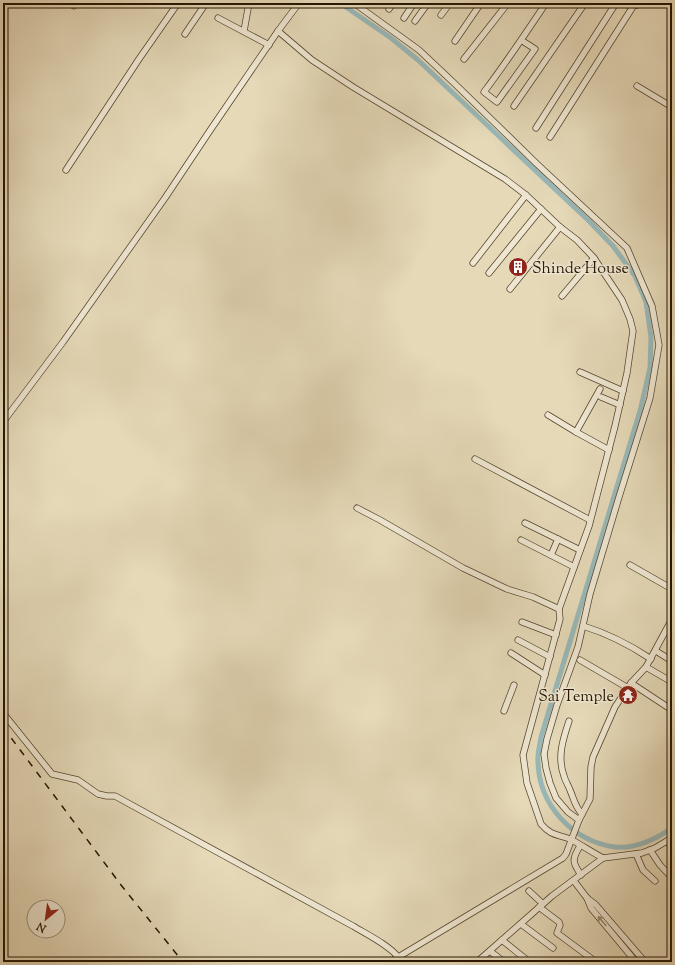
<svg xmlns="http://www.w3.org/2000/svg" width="675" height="965" viewBox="0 0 675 965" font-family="'Sorts Mill Goudy',serif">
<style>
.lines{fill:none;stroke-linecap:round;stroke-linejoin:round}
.canal{stroke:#99b8b8;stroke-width:5}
.minor-casing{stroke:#56462e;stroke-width:7}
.major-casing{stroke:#261500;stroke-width:8}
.minor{stroke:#eee6d1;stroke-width:5.5}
.major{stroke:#e2bc7c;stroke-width:7}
.rail{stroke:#261500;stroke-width:1.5;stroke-dasharray:7 7;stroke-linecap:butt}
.oneway{stroke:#948873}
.labels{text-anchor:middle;stroke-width:3;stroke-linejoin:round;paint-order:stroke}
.poi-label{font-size:16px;fill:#261500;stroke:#eee6d1;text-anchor:start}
</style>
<rect width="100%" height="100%" fill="#e5d9b8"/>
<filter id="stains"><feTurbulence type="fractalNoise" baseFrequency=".005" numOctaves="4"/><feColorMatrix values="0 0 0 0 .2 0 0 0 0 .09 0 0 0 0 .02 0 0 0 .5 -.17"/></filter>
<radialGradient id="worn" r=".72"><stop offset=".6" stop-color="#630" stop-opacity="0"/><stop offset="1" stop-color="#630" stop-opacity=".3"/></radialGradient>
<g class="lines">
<!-- canal -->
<path class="canal" d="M340 3 391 38 418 60 589 221 613 246 635 276 646 302 651 337 650 368 640 411 541 737C540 745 537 754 538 762 539 805 572 841 615 847 636 849 656 839 672 828"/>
<defs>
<g id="minor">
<path d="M354 3 419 50 454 83 537 164 627 248 652 306 659 345 650 398 619 497 590 594 578 647 557 705 547 739 544 754 546 768 550 783 556 798 568 812 579 820"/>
<path d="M74 6 75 3"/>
<path d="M389 9 393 3"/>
<path d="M441 15 450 3"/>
<path d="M218 18 269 45"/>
<path d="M404 18 414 3"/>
<path d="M415 21 428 3"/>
<path d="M244 31 249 3"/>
<path d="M278 31 312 60 353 87 505 179 526 195 560 227 577 240 594 258 622 300 630 319 633 331 627 373 615 426 589 526 559 609"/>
<path d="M185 34 206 3"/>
<path d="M521 40 535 49 497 102 484 92C506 63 526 33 546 3"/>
<path d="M455 41 481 3"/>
<path d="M464 59 508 3"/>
<path d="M637 86 672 107"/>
<path d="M514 106 585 3"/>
<path d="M536 128 616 3"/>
<path d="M550 137 634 5"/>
<path d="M66 170 139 59 178 3"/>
<path d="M473 263 526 195"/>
<path d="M489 273 541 209"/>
<path d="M510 289 560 227"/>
<path d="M562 296 594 258"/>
<path d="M580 372 623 391"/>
<path d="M601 397 620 405"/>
<path d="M548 415 576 432 609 450"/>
<path d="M3 422 63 342 165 198 211 129 278 31 299 3"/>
<path d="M576 432 600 389"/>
<path d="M475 459 590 520"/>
<path d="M357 508 380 520 463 568 507 589 533 597 559 609 560 619 523 755 527 783 541 824C552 837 559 834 572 840 583 846 593 853 603 858"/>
<path d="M525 523 580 550"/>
<path d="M521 540 574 567"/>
<path d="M551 555 558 539"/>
<path d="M630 565 672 589"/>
<path d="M522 622 556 635"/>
<path d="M583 626C606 633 630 645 651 659"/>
<path d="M518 640 550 657"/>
<path d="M656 651 672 661"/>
<path d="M511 653 545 675"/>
<path d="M580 660 628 688"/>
<path d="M646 667 672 682"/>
<path d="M631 683 672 710"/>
<path d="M504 711 514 685"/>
<path d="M3 713 52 774 78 780 98 794 107 796H115L353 926C366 934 389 945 398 957"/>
<path d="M569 721C563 739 557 757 564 776 565 780 568 785 570 790 574 799 575 807 582 814"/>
<path d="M667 841 672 848"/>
<path d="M580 846C572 859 572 862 581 875"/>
<path d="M650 850 660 865 672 878"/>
<path d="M636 854 643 870 655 881"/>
<path d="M574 881 587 898 591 908 636 962"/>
<path d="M529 891 543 904"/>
<path d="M587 898 596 905 645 962"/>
<path d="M539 907 559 922 560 925 557 933 596 962"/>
<path d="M521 924 553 948"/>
<path d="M502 940 528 961"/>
<path d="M490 951 504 962"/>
<path d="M390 962 563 858 566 854 579 820 590 799 591 767 593 757 615 707 631 683 646 667 672 619"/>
<path d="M477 962 552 896 603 858 642 853 655 848 672 838"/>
</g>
<path id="major" d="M617 3 634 5 643 3"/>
</defs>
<!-- minor casing -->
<use href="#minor" class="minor-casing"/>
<!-- major casing -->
<use href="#major" class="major-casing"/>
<!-- minor -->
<use href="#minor" class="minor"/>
<!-- major -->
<use href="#major" class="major"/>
<!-- rail -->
<path class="rail" d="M3 727 121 885 183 962"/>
</g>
<!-- one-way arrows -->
<defs><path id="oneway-shaft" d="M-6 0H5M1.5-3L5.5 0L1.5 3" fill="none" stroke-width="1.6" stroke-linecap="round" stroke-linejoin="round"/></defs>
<use class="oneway" href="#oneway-shaft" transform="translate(602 921) rotate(-130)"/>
<!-- icons -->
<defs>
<symbol id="building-disc" viewBox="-11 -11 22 22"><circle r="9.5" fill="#8f2418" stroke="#eee6d1"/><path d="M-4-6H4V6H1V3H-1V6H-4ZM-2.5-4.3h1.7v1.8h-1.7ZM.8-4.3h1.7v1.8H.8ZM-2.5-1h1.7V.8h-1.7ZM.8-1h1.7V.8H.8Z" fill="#fff"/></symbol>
<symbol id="temple-disc" viewBox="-11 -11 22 22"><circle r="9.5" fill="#8f2418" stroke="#eee6d1"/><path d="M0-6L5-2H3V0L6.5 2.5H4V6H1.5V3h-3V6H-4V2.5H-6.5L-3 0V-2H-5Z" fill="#fff"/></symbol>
</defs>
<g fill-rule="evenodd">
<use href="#building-disc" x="507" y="256" width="22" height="22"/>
<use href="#temple-disc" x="617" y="684" width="22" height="22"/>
</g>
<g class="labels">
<!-- poi labels -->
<g class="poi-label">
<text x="532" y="273">Shinde House</text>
<text x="614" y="701" text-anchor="end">Sai Temple</text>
</g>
</g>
<!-- margin -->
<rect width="675" height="965" fill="none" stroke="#e5d9b8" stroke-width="16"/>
<rect x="4" y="4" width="667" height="957" fill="none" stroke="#261500" stroke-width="2"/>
<rect x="8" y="8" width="659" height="949" fill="none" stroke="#261500"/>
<!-- north arrow -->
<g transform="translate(46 919) rotate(209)"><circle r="19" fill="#eee6d1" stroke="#9e927d"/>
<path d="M0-3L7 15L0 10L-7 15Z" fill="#8f2418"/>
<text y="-6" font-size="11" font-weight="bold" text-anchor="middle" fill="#261500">N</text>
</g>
<rect width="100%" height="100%" filter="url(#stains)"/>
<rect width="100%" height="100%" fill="url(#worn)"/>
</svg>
